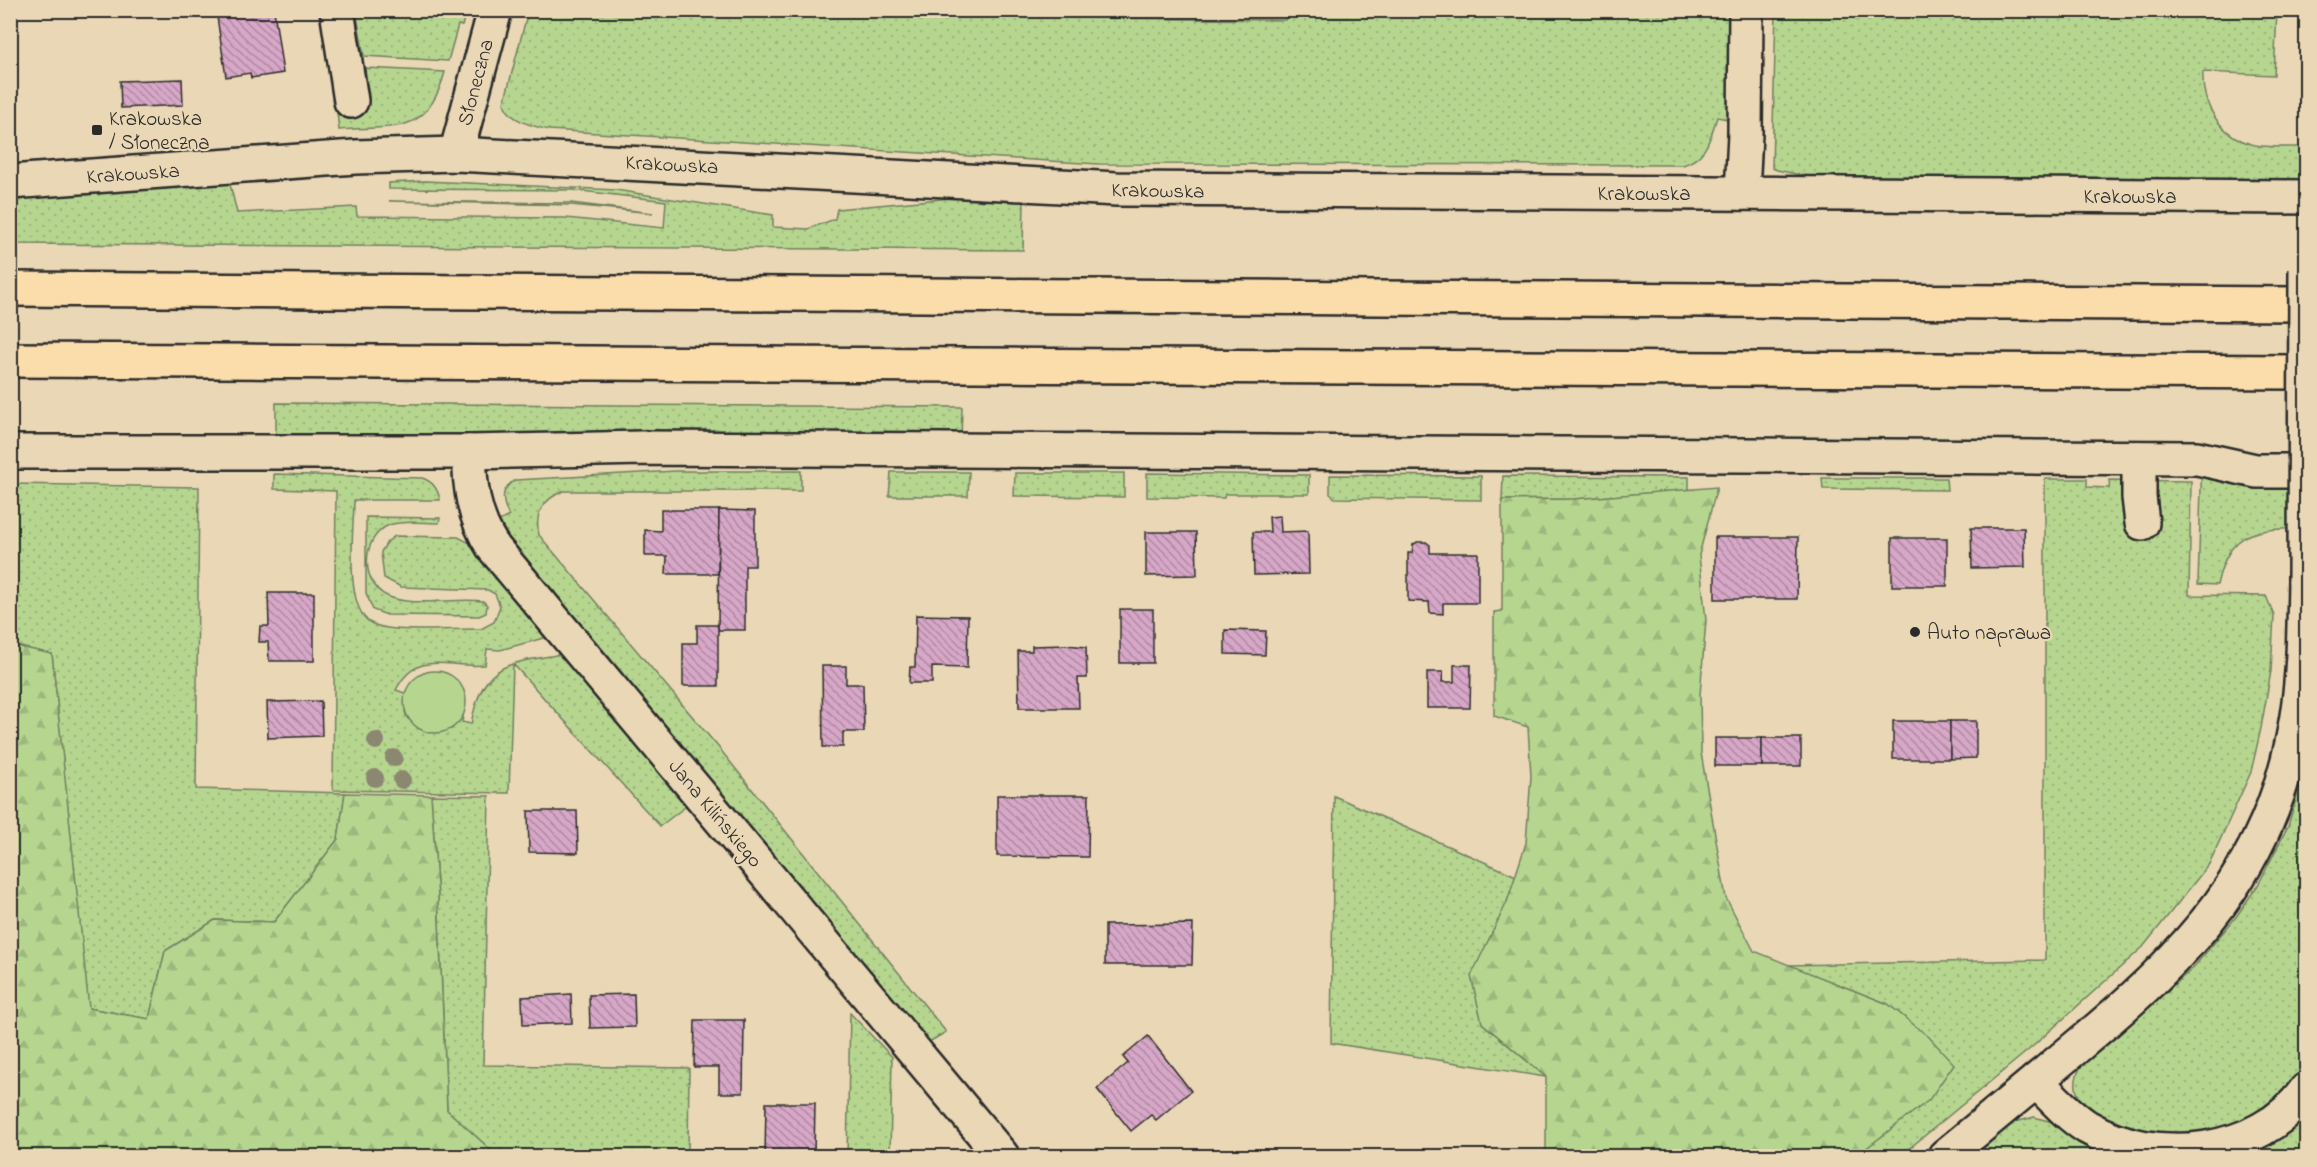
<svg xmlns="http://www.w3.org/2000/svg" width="2317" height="1167" viewBox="0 0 2317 1167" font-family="'Indie Flower',sans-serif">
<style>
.grass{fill:url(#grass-dots);stroke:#70805e;stroke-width:1.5}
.forest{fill:url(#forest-firs);stroke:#70805e;stroke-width:1.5}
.park{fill:#b6d690;stroke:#70805e;stroke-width:1.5}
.building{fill:url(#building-back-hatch);stroke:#2b2b2b;stroke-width:1.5}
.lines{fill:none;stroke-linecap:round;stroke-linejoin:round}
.minor-casing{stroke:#2b2b2b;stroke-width:38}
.highway-casing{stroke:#2b2b2b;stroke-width:38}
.minor{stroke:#ead7b5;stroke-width:33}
.highway{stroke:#fbddab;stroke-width:33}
.minor-bridge-casing{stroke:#2b2b2b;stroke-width:38;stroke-linecap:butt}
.minor-bridge{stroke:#ead7b5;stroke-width:33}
.tree{fill:#8c8771}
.poi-dot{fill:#2b2b2b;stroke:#ead7b5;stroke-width:2}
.labels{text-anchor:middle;stroke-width:4.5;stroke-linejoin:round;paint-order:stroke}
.street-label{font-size:21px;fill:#2b2b2b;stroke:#ead7b5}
.poi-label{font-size:21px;fill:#2b2b2b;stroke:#ead7b5;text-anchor:start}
</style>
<defs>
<pattern id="grass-dots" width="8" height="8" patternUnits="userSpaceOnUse" patternTransform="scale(1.5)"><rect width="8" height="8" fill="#b6d690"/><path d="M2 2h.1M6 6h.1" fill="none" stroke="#9db87c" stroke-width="1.8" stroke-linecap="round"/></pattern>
<pattern id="forest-firs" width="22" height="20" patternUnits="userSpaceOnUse" patternTransform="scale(1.5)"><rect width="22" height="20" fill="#b6d690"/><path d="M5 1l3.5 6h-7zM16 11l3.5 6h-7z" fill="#9db87c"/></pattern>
<pattern id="building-back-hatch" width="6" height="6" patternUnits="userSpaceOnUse" patternTransform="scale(1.5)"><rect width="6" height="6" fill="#d7a7c7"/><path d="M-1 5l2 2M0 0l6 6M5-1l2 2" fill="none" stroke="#af88a2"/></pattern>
</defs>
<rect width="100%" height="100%" fill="#ead7b5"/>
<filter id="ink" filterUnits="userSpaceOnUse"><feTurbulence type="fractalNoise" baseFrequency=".0167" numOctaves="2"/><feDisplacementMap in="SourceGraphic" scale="12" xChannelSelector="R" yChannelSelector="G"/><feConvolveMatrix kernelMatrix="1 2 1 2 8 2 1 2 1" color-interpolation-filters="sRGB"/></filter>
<g filter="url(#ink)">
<!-- grass -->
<g class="grass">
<path d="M1776 10 2277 11 2274 75 2203 72C2201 106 2221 137 2255 145 2272 148 2290 147 2306 147V180L1810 177 1777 170 1772 168Z"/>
<path d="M356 11V10L466 11 462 26 458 25 448 61 364 56Z"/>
<path d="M1285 11H1728V119L1717 117C1710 138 1707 158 1683 165L1099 164 549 130C533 126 509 121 504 103L528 11 1285 20Z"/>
<path d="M365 68 445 72C427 137 396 125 339 130L336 104 369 98Z"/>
<path d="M425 181 616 190 773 215V227L808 229 835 219 837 209 962 197 1024 201 1023 250 11 244V199L230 184 237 213 356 207 357 216 566 218 664 228 666 201 573 190 389 189V183Z"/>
<path d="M389 201 571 203 653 213 571 205Z"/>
<path d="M276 403 962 407 961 440 276 443Z"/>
<path d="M2202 457 2306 458V529C2257 528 2229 529 2217 585L2198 584Z"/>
<path d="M676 471H801V491H563C543 500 534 513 539 535L719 748 946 1032 929 1042 510 539 499 521 509 516C502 502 499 488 516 480Z"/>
<path d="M891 472H969L968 496H889Z"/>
<path d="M1015 473H1124V497L1014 496Z"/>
<path d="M1147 473 1309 475V494H1225L1224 498 1147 497Z"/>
<path d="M274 474 422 478C432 481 438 489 440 500H354C354 529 342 614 375 625 399 634 454 628 481 629L494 622 500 606 495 594 488 590 401 587 384 578 381 552 387 542 395 536 458 537 472 544 547 637 500 650 487 649 485 665C448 669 417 648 396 690L405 693V712L408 719 451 729 464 711 462 722 471 724C483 661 508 664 562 654L689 804 660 826 513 664 509 793 333 790 336 491 274 489Z"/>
<path d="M1330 475 1481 476V500L1335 498 1330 494Z"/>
<path d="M1503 476 1689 477V490L1574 499 1502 500Z"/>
<path d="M1822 478H1946L1947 490 1823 489Z"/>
<path d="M2045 479H2087V487L2109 488 2110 480 2191 481 2189 595 2266 596 2274 615 2271 671 2261 728 2251 772 2209 864 2143 947 2031 1048 1900 1156H1856L1865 1147 1888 1004 1788 965 2045 960Z"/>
<path d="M11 484 199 487 196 789 345 793 338 839 274 922 215 920 165 951 149 1019 88 1008 52 654 11 645Z"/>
<path d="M366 517 440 518 439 523C424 523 404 520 389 525 361 537 360 583 387 596 412 608 455 597 483 601L487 605 486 613 479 616 387 615 373 610 366 593Z"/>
<path d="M2306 767V1064C2286 1102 2233 1133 2190 1137 2156 1139 2051 1119 2081 1066L2192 969 2236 917 2258 885 2288 826Z"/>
<path d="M431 795 489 796 483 1065 689 1068 688 1156H492V1151L447 1110 438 898Z"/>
<path d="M1334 796 1516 876 1507 902 1482 1023 1546 1077 1331 1043Z"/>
<path d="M850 1013 892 1057 890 1156H847Z"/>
<path d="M2306 1114V1156H2239Z"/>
<path d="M2034 1117 2052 1122 2116 1156H1972L2012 1123Z"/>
</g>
<!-- forest -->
<g class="forest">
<path d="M1717 487 1699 555 1706 620 1700 695 1701 753 1726 898 1754 951 1888 1004 1929 1037 1954 1064 1929 1100 1856 1156H1546V1077L1482 1023 1471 976 1507 902 1526 843 1531 776 1528 727 1494 716V612L1502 611V500L1574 499Z"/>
<path d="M11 645 52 654 89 1008 149 1019 165 951 215 920 274 922 338 839 345 793 431 795 438 898 447 1110 492 1151V1156H11Z"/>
</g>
<!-- park -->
<circle class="park" cx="435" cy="702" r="31"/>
<!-- building -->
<g class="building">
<path d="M216 10H274L283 73 251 78 250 73 226 77Z"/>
<path d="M182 79 183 105 121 108 120 81Z"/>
<path d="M661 510H719L718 574H666L667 556H645V530L661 531Z"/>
<path d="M719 510 755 511V566H745V630H718Z"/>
<path d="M1280 516 1281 532 1308 531 1309 574 1254 575 1253 532H1270L1269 517Z"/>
<path d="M1971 528H2024L2025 567 1972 568Z"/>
<path d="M1146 532H1196L1197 575 1146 576Z"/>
<path d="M1715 537H1798L1797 599H1715Z"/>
<rect x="1892" y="538" width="55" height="48"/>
<path d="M1417 542H1426L1430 545V553H1478V603H1443V614L1430 613 1429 602 1408 601V553H1412L1413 545Z"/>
<path d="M268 593H314V661H269L268 642H259L260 626H269Z"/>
<rect x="1120" y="609" width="33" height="54"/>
<path d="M916 615 968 616 967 668 932 667V683H909L910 667H915Z"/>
<path d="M697 625H718V686H683V643H697Z"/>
<path d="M1225 630 1266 631 1265 655 1225 654Z"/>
<path d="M1066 645 1086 647 1087 678H1078L1079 708H1019L1018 651H1032V646Z"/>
<path d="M1454 665H1471L1470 708H1427V672H1443L1442 682H1454Z"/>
<path d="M822 666H846V684H863L864 732H843V747H823Z"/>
<path d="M321 701 322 736 268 738 267 702Z"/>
<rect x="1893" y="721" width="57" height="38"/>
<path d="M1950 721H1976V758L1950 759Z"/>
<rect x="1715" y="738" width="47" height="28"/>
<rect x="1762" y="738" width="39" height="28"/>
<path d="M997 795H1089L1088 857 997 856Z"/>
<path d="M528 811H577L578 853 529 852Z"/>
<path d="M1193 924 1192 965H1105V925Z"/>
<path d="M571 994 572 1023 523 1025 522 997Z"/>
<path d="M634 994 635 1027 590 1028 589 995Z"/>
<path d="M695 1020H744L743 1093H719V1067H694Z"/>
<path d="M1148 1036 1191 1091 1156 1120 1151 1115 1131 1131 1097 1089 1128 1063 1123 1057Z"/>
<path d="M766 1103H815L814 1156H765Z"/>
</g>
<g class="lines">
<defs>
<g id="minor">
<path d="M337 10 351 101"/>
<path d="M456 154 495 10"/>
<path d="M10 182 355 157 456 154 1117 189 2306 197"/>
<path d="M1742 193 1745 134 1746 10"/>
<path d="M10 452H469L642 448 2197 458 2256 471H2306"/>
<path d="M469 452C470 488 473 516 493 547L1002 1156"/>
<path d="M2139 458V497L2142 523"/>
<path d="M2036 1081C2052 1097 2068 1115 2087 1127 2156 1167 2259 1156 2306 1090"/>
<path d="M1945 1156C1988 1121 2031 1085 2074 1049 2188 954 2273 870 2297 716 2304 672 2304 626 2305 580"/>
</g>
<g id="highway">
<path d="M10 289 2306 304"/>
<path d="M10 360 2306 372"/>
</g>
</defs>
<!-- minor casing -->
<use href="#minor" class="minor-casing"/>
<!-- highway casing -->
<use href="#highway" class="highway-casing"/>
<!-- minor -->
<use href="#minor" class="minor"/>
<!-- highway -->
<use href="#highway" class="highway"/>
<defs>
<path id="minor-bridge" d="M2305 580 2306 269"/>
</defs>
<!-- minor-bridge casing -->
<use href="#minor-bridge" class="minor-bridge-casing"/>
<!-- minor-bridge -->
<use href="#minor-bridge" class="minor-bridge"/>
</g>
<!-- trees -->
<g class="tree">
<circle cx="376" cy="741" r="9"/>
<circle cx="394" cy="758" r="9"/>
<circle cx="375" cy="778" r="9"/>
<circle cx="402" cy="780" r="9"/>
</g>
</g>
<!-- markers -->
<g class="poi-dot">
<rect x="91" y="124" width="12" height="12" rx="3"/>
<circle cx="1915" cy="632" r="6"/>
</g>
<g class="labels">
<!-- street labels -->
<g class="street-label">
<text transform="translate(475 82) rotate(-75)" y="7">Słoneczna</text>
<text transform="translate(672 164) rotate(3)" y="7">Krakowska</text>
<text transform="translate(133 173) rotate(-4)" y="7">Krakowska</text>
<text transform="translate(1158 190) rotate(1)" y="7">Krakowska</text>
<text x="1644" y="200">Krakowska</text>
<text x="2130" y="203">Krakowska</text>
<text transform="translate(716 813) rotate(50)" y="7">Jana Kilińskiego</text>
</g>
<!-- poi labels -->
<g class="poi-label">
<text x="109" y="125">Krakowska<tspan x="109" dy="24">/ Słoneczna</tspan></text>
<text x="1927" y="639">Auto naprawa</text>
</g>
</g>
<!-- margin -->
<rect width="2317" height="1167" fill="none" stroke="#ead7b5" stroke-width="36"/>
<rect x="18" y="18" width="2281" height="1131" fill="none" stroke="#2b2b2b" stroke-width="2" filter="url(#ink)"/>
</svg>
